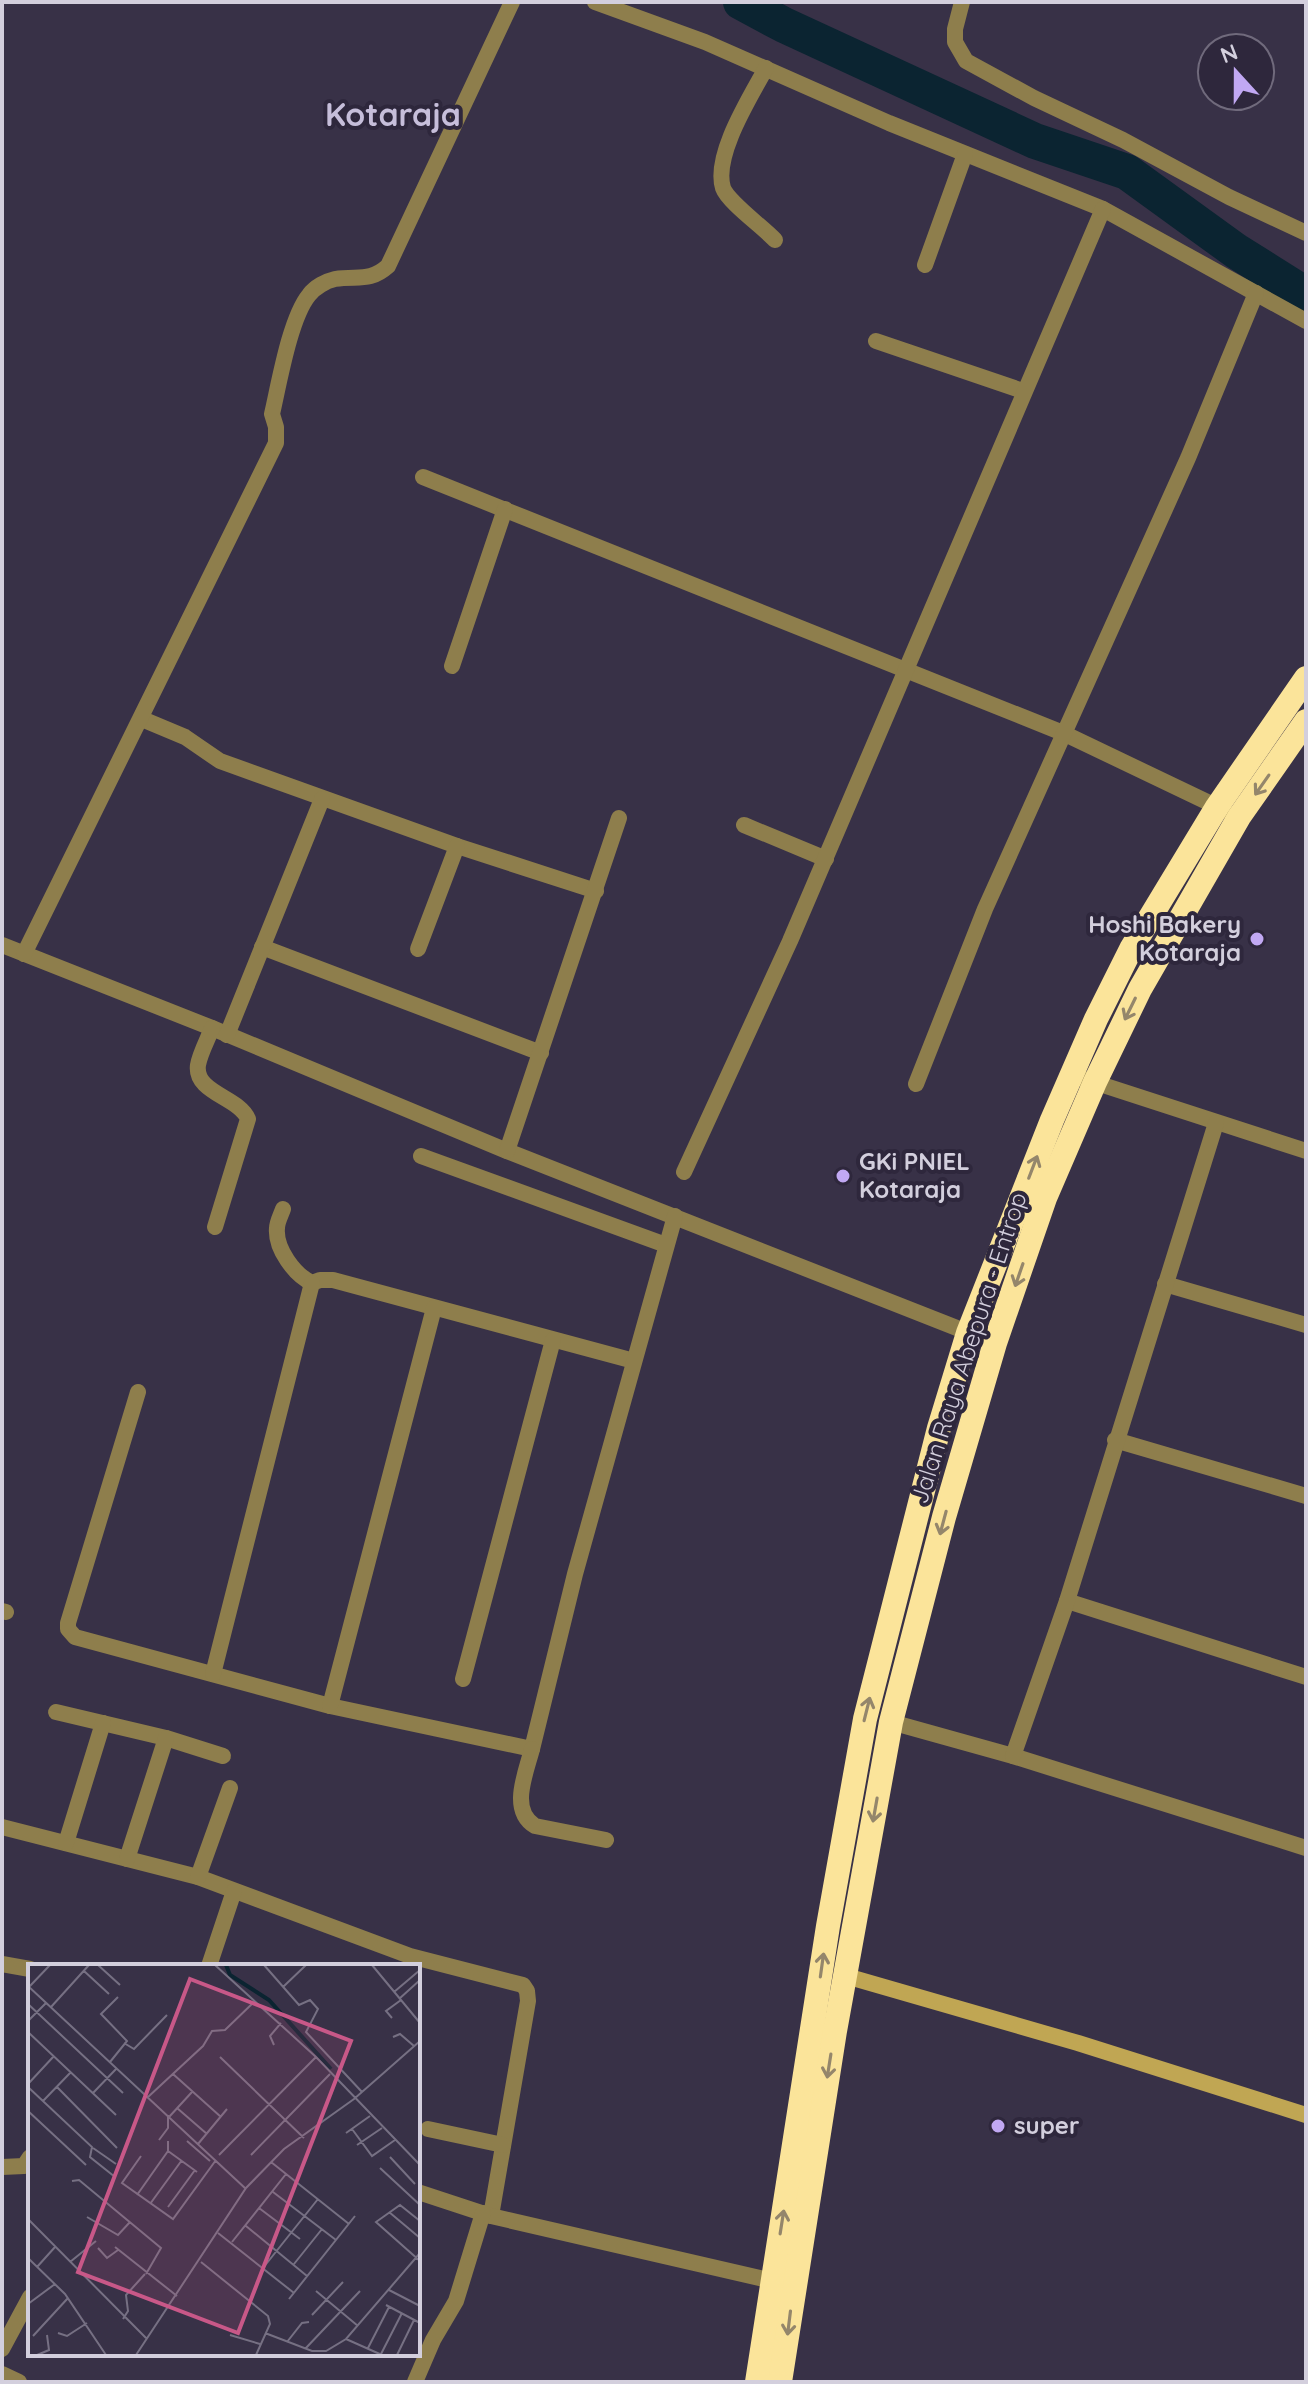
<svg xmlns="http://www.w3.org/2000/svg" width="1308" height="2384" viewBox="0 0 1308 2384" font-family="Quicksand,sans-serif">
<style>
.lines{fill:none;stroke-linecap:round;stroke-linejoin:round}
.river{stroke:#0b2431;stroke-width:36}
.street{stroke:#8e7e4c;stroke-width:16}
.secondary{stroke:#c0a653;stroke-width:16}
.highway{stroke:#fbe49a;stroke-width:24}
.oneway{stroke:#94866b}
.poi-dot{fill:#c1a8f3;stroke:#2e273c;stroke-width:3}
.labels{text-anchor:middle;stroke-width:8;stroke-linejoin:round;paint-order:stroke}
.poi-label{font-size:24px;font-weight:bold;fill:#d3cfdd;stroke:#2e273c;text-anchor:start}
.street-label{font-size:24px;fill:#d3cfdd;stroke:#2e273c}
.district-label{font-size:32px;font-weight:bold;fill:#c6beda;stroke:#2e273c}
.inset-river{fill:none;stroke:#0b2431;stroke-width:4}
.inset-road{fill:none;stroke:#767083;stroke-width:2}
.view{fill:#c85888;fill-opacity:0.15;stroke:#c85888;stroke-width:4}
.inset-edge{fill:none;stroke:#d3cfdd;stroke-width:4}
</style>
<rect width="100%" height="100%" fill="#383147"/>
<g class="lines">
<!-- river -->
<path class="river" d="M741 2 784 25 1035 141 1127 172 1236 251 1306 295"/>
<!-- street -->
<g class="street">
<path d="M595 2 705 42 889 123 1103 209 1306 321"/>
<path d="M962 2 955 29V42L966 61 1034 98 1123 140 1229 197 1306 233"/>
<path d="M766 68C751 96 713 155 723 188 728 202 763 227 775 240"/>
<path d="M925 265 965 154"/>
<path d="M876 341 1023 391"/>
<path d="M423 477 1063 733 1224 810"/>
<path d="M452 666 505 509"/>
<path d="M142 719 185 737 220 761 457 846 596 891"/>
<path d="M744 825 826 859"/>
<path d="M2 945 212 1028 507 1151 995 1343"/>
<path d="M262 947 541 1053"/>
<path d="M418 949 457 846"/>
<path d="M24 954 276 443V427L272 414C279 384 290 318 309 295 315 287 326 281 335 279 357 275 369 283 388 266L512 2"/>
<path d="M212 1028C208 1039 200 1053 198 1065 194 1093 239 1097 248 1119L215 1227"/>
<path d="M227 1035 322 799"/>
<path d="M1072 1075 1306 1151"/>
<path d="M916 1084 985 909 1188 458 1256 293"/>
<path d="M507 1151 619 818"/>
<path d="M421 1156 666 1245"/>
<path d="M684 1172 790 941 1103 209"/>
<path d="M283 1209C281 1215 277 1222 277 1228 275 1249 295 1275 312 1283L320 1280H333L634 1361"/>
<path d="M1165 1284 1306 1325"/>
<path d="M138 1392 68 1623V1629L75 1637 330 1706 532 1749 575 1574 675 1216"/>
<path d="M1115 1440 1306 1496"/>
<path d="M1067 1601 1306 1677"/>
<path d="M2 1611 6 1612"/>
<path d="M213 1674 312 1283"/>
<path d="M463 1679 553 1340"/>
<path d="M330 1706 434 1308"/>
<path d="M56 1712 166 1738 223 1756"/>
<path d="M891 1722 1013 1756 1306 1848"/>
<path d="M532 1749C526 1773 509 1810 535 1826L606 1840"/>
<path d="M1013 1756 1067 1601 1216 1123"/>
<path d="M2 1827 198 1877 410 1956 523 1985 527 1991 528 2001 491 2216"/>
<path d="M66 1843 103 1723"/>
<path d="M127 1859 166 1738"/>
<path d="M198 1877 230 1788"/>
<path d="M2 1964 30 1969"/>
<path d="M209 1966 234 1891"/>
<path d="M428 2129 503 2145"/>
<path d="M2 2167 24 2166 30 2157"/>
<path d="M418 2192 491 2216 773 2281"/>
<path d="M2 2349 30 2297"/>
<path d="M2 2374 19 2382"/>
<path d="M415 2382 433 2340 456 2301 483 2213"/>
</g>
<!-- secondary -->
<path class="secondary" d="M846 1976 1078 2043 1306 2115"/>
<!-- highway -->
<g class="highway">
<path d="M757 2382 828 1926 865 1719 939 1428 968 1333 1052 1120 1096 1019 1131 949 1217 807 1306 678"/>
<path d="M780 2382 835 2031 891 1722 944 1517 995 1343 1045 1198 1095 1082 1140 989 1239 817 1306 721"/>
</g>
</g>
<!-- one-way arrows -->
<defs><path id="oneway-shaft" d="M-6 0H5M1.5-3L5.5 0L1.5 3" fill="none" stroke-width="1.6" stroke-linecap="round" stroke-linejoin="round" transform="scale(2)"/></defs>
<g class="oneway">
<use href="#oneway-shaft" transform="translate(1262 785) rotate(125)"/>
<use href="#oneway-shaft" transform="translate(1130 1009) rotate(116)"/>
<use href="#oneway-shaft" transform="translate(1033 1167) rotate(-69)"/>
<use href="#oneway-shaft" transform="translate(1019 1275) rotate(109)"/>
<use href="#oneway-shaft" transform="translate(943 1523) rotate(105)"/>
<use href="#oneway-shaft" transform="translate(867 1709) rotate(-76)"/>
<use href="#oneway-shaft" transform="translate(875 1810) rotate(100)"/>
<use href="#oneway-shaft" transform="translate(822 1965) rotate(-82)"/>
<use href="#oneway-shaft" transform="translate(829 2066) rotate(99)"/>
<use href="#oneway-shaft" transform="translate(782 2222) rotate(-81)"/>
<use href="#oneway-shaft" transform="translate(789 2323) rotate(97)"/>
</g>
<!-- markers -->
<g class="poi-dot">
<circle cx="1257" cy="939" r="8"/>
<circle cx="843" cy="1176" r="8"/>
<circle cx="998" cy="2126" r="8"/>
</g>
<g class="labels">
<!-- poi labels -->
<g class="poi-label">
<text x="1241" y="933" text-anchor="end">Hoshi Bakery<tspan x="1241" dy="28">Kotaraja</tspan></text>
<text x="859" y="1170">GKi PNIEL<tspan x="859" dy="28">Kotaraja</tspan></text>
<text x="1014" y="2134">super</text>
</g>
<!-- street labels -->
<g class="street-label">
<text transform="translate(969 1348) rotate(-72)" y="8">Jalan Raya Abepura - Entrop</text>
</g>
<!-- district labels -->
<g class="district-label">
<text x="393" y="126">Kotaraja</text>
</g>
</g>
<!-- overview -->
<g transform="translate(28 1964)">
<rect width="392" height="392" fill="#383147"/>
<path class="inset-river" d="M198 1 202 11 241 36 303 105"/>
<path class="inset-road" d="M70 1 92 21M187 1 288 93 392 201M236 1 271 41 282 36 290 45 278 68 334 128M344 1 392 59M56 7 81 30M0 22 218 225M1 23 22 1M255 23 278 1M366 28 392 6M371 35 392 16M0 40 95 129M23 43 61 1M364 54 358 47 373 36M0 57 18 39M0 68 88 151M365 73 372 70 386 82M96 79 106 85 139 51M246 81 242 72 253 59M192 93 276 174M82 98 99 77 73 50 90 33M145 110 193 153M0 120 26 92M0 123 64 183 62 193 87 213M29 123 89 184M65 129 89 104M120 133 175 82 184 67 197 66 227 37M15 137 43 108M149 144 179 170M0 147 58 201M141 153 164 128M324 165 344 192 367 176M318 169 342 152M131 176 140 164V151M159 177 182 197M170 180 199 145M329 181 354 164M65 184 88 200M140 187 169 208M191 191 288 93M223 191 302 110M113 192 94 219 145 255 188 196M362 193 387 220M243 198 321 260M352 204 392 241M44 217 51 216 133 284 118 310M245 228 308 276M109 231 140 187V177M122 240 154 196M140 243 167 206M231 244 272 275M361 248 392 274M59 253 90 271 102 258M0 255 118 374M392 257 372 241 348 258 392 297M218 262 279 312M190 269 266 329M204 278 258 210M87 283 149 332M70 284 79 294 90 286M0 294 37 330 78 391M42 298 68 277M173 298 240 352 242 360 228 391M266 300 294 265M9 303 27 283M235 304 290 235M361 326 392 342M288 327 330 362M261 335 327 252M0 340 27 320M358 341 392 359M284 351 315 318M95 355 100 347 98 331 117 310M30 369 39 372 59 359M237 369 284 387H298L318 375 392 289M202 371 232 380M5 372 40 334M318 375 354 391M259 378 274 359 281 358M340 384 361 343M277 385 332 327M353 390 374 349M9 391 21 386 19 371M108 391 218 224 256 185 326 135 392 77M369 391 386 356"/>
<path class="view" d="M162 15 323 77 210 369 50 308Z"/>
<rect width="392" height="392" class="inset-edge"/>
</g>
<!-- border -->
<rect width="1308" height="2384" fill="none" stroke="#d3cfdd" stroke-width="8"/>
<!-- north arrow -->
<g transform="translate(1236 72) rotate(339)"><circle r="38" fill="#2e273c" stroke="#706a7c" stroke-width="2"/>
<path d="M0-6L14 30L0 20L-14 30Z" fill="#c1a8f3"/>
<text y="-12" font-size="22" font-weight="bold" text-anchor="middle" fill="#d3cfdd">N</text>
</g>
</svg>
